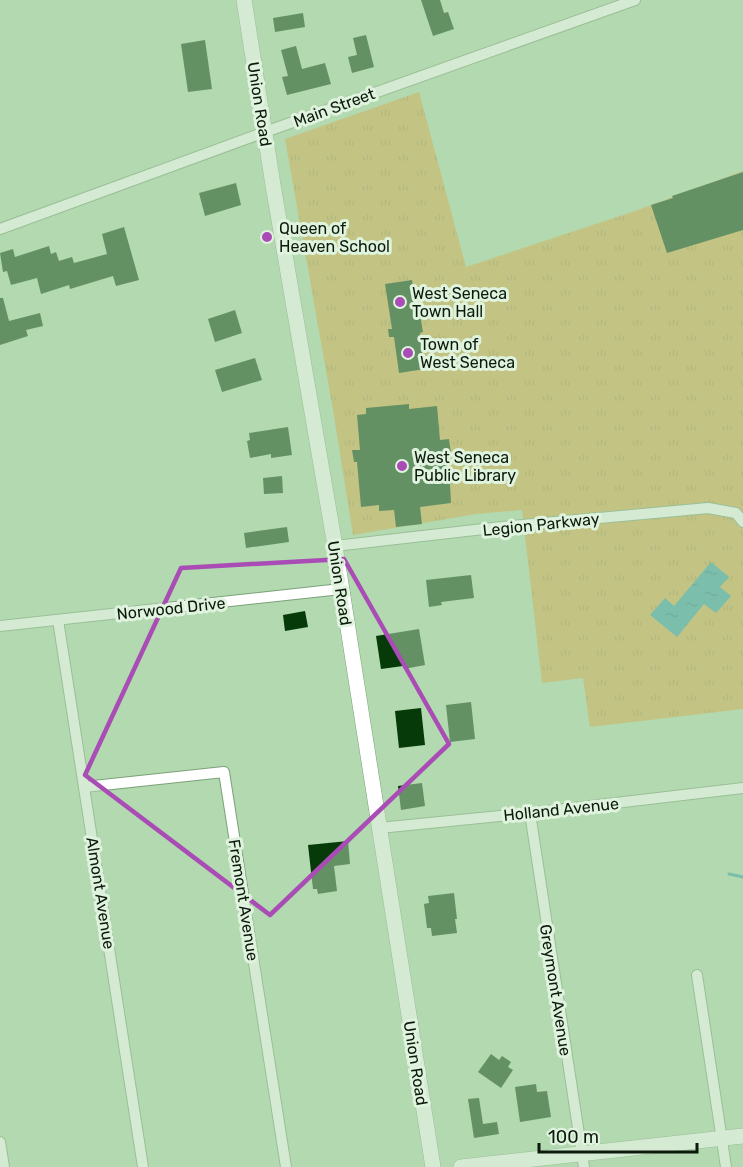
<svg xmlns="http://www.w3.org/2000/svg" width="743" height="1167" viewBox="0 0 743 1167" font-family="Rubik,sans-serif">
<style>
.park{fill:url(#park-tufts)}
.water{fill:url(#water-ripples)}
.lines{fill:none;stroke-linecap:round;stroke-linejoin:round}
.stream{stroke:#359da6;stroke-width:3}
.building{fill:#063a08}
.street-casing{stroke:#7ca17a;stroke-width:12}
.secondary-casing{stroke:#7ca17a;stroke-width:16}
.street{stroke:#fff;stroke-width:10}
.secondary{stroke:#fff;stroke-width:15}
.marked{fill:none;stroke:#aa4cb5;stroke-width:4.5;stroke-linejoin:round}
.poi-dot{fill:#aa4cb5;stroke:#e0f3de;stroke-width:2}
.labels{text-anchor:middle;stroke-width:6;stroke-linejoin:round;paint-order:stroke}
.street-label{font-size:16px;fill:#0c1a0b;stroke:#e0f3de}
.poi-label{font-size:16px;fill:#0c1a0b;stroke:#e0f3de;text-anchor:start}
</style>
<defs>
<pattern id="park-tufts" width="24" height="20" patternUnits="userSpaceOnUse" patternTransform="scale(1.5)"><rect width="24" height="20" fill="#d7ab51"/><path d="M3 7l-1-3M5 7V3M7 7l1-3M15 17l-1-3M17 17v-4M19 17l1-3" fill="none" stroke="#b79345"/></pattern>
<pattern id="water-ripples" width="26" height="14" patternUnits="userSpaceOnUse" patternTransform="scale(1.5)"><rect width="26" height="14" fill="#359da6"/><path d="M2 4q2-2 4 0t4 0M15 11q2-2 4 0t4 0" fill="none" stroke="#2b7f85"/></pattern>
</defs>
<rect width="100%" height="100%" fill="#b2d9af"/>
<!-- park -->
<path class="park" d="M419 92 466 267 638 210 743 171V709L590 727 583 678 542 683 522 510 476 514 353 535 333 410 285 139Z"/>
<!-- water -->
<path class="water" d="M711 562 729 577 720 587 731 596 716 613 704 604 677 637 650 615 665 598 674 606Z"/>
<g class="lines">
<!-- stream -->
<path class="stream" d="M729 874 743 877"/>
</g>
<!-- building -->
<g class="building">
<path d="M421 0H440L444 13 448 12 454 29 433 36Z"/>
<path d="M303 13 305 27 275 32 273 18Z"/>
<path d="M366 35 374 67 352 73 348 57 357 55 353 38Z"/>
<path d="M205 40 212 89 188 92 181 44Z"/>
<path d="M296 46 302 69 325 63 331 84 287 95 282 77 288 76 281 50Z"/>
<path d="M743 172V230L667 253 651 205 673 198 672 196Z"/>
<path d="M236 183 241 205 205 216 199 193Z"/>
<path d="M124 227 139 280 116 286 113 276 70 289 69 285 41 294 37 278 11 285 7 271 3 272 0 253 13 249 15 257 49 246 51 254 56 252 59 261 72 257 74 263 107 254 102 234Z"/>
<path d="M412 280 416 310H419L423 332 420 333 425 369 399 373 394 337H389L388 329H392L385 284Z"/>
<path d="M0 298H3L9 321 40 313 43 326 26 330 28 336 0 345Z"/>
<path d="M235 310 242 333 215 342 208 319Z"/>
<path d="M255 358 262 380 222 392 215 370Z"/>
<path d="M409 404V409L437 406 440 440 449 439 451 453 446 454 447 470 453 469 455 483 450 484 451 503 420 507 422 524 396 527 394 510 379 511V505L361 507 357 462H354L352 450H360L357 415 366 414V408Z"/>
<path d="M288 427 292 455 271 458V454L250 458 247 441 250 440 249 433Z"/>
<path d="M282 476 283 493 264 494 263 478Z"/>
<path d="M287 527 289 542 246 548 244 533Z"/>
<path d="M471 575 474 598 441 602 442 605 429 607 426 580Z"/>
<path d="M305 611 308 627 285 631 283 615Z"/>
<path d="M419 629 425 665 404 669 403 666 381 669 376 636Z"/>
<path d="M471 702 475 739 450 742 446 705Z"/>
<path d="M421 708 425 745 399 748 395 711Z"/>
<path d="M422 783 425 806 401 810 398 786Z"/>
<path d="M348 841 350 864 334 866 337 891 318 894 317 889H313L308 845Z"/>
<path d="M454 893 457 919H455L457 933 432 936 431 928H427L424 904 429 903 428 896Z"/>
<path d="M491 1054 499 1060 502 1056 511 1062 508 1067 513 1070 501 1088 478 1072Z"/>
<path d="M536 1084 537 1092 547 1091 551 1117 520 1122 515 1087Z"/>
<path d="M479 1098 483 1124 497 1122 499 1134 474 1138 468 1099Z"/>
</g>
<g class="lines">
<defs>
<g id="street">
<path d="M0 229 265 132 635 0"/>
<path d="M335 546 501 527 708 508 736 513 743 522"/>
<path d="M58 620 143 1167"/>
<path d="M0 626 341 589"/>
<path d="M84 787 224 772 286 1167"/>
<path d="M530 813 584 1167"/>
<path d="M379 828 530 813 743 788"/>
<path d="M697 975 726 1167"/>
<path d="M0 1142 4 1167"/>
</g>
<g id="secondary">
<path d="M244 0 273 185 335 546 433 1167"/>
<path d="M461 1167 743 1136"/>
</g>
</defs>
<!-- street casing -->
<use href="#street" class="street-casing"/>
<!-- secondary casing -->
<use href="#secondary" class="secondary-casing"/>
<!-- street -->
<use href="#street" class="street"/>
<!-- secondary -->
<use href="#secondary" class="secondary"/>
</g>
<!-- marked area -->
<path d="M0 0H743V1167H0ZM344 559 449 744 270 915 85 775 181 568Z" fill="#b2d9af" fill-opacity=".55" fill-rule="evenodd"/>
<path class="marked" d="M344 559 449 744 270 915 85 775 181 568Z"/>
<!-- markers -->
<g class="poi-dot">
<circle cx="267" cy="237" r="6"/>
<circle cx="400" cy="302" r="6"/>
<circle cx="408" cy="353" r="6"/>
<circle cx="402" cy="466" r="6"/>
</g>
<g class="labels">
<!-- street labels -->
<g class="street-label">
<text transform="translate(260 104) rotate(81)" y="6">Union Road</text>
<text transform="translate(334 107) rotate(-20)" y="6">Main Street</text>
<text transform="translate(541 524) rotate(-6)" y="6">Legion Parkway</text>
<text transform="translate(340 583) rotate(81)" y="6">Union Road</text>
<text transform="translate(171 608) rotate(-6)" y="6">Norwood Drive</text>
<text transform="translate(561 809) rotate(-6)" y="6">Holland Avenue</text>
<text transform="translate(101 893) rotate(81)" y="6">Almont Avenue</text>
<text transform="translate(244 900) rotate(81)" y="6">Fremont Avenue</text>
<text transform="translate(556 990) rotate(81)" y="6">Greymont Avenue</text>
<text transform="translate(416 1063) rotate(81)" y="6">Union Road</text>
</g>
<!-- poi labels -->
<g class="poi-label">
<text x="279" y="234">Queen of<tspan x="279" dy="18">Heaven School</tspan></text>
<text x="412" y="299">West Seneca<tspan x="412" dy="18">Town Hall</tspan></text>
<text x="420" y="350">Town of<tspan x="420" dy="18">West Seneca</tspan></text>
<text x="414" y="463">West Seneca<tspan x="414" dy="18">Public Library</tspan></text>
</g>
</g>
<!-- scale -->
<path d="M539 1143v9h158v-9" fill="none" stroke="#0c1a0b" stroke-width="3"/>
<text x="548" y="1143" font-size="18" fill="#0c1a0b" stroke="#e0f3de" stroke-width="4.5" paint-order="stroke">100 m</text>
</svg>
